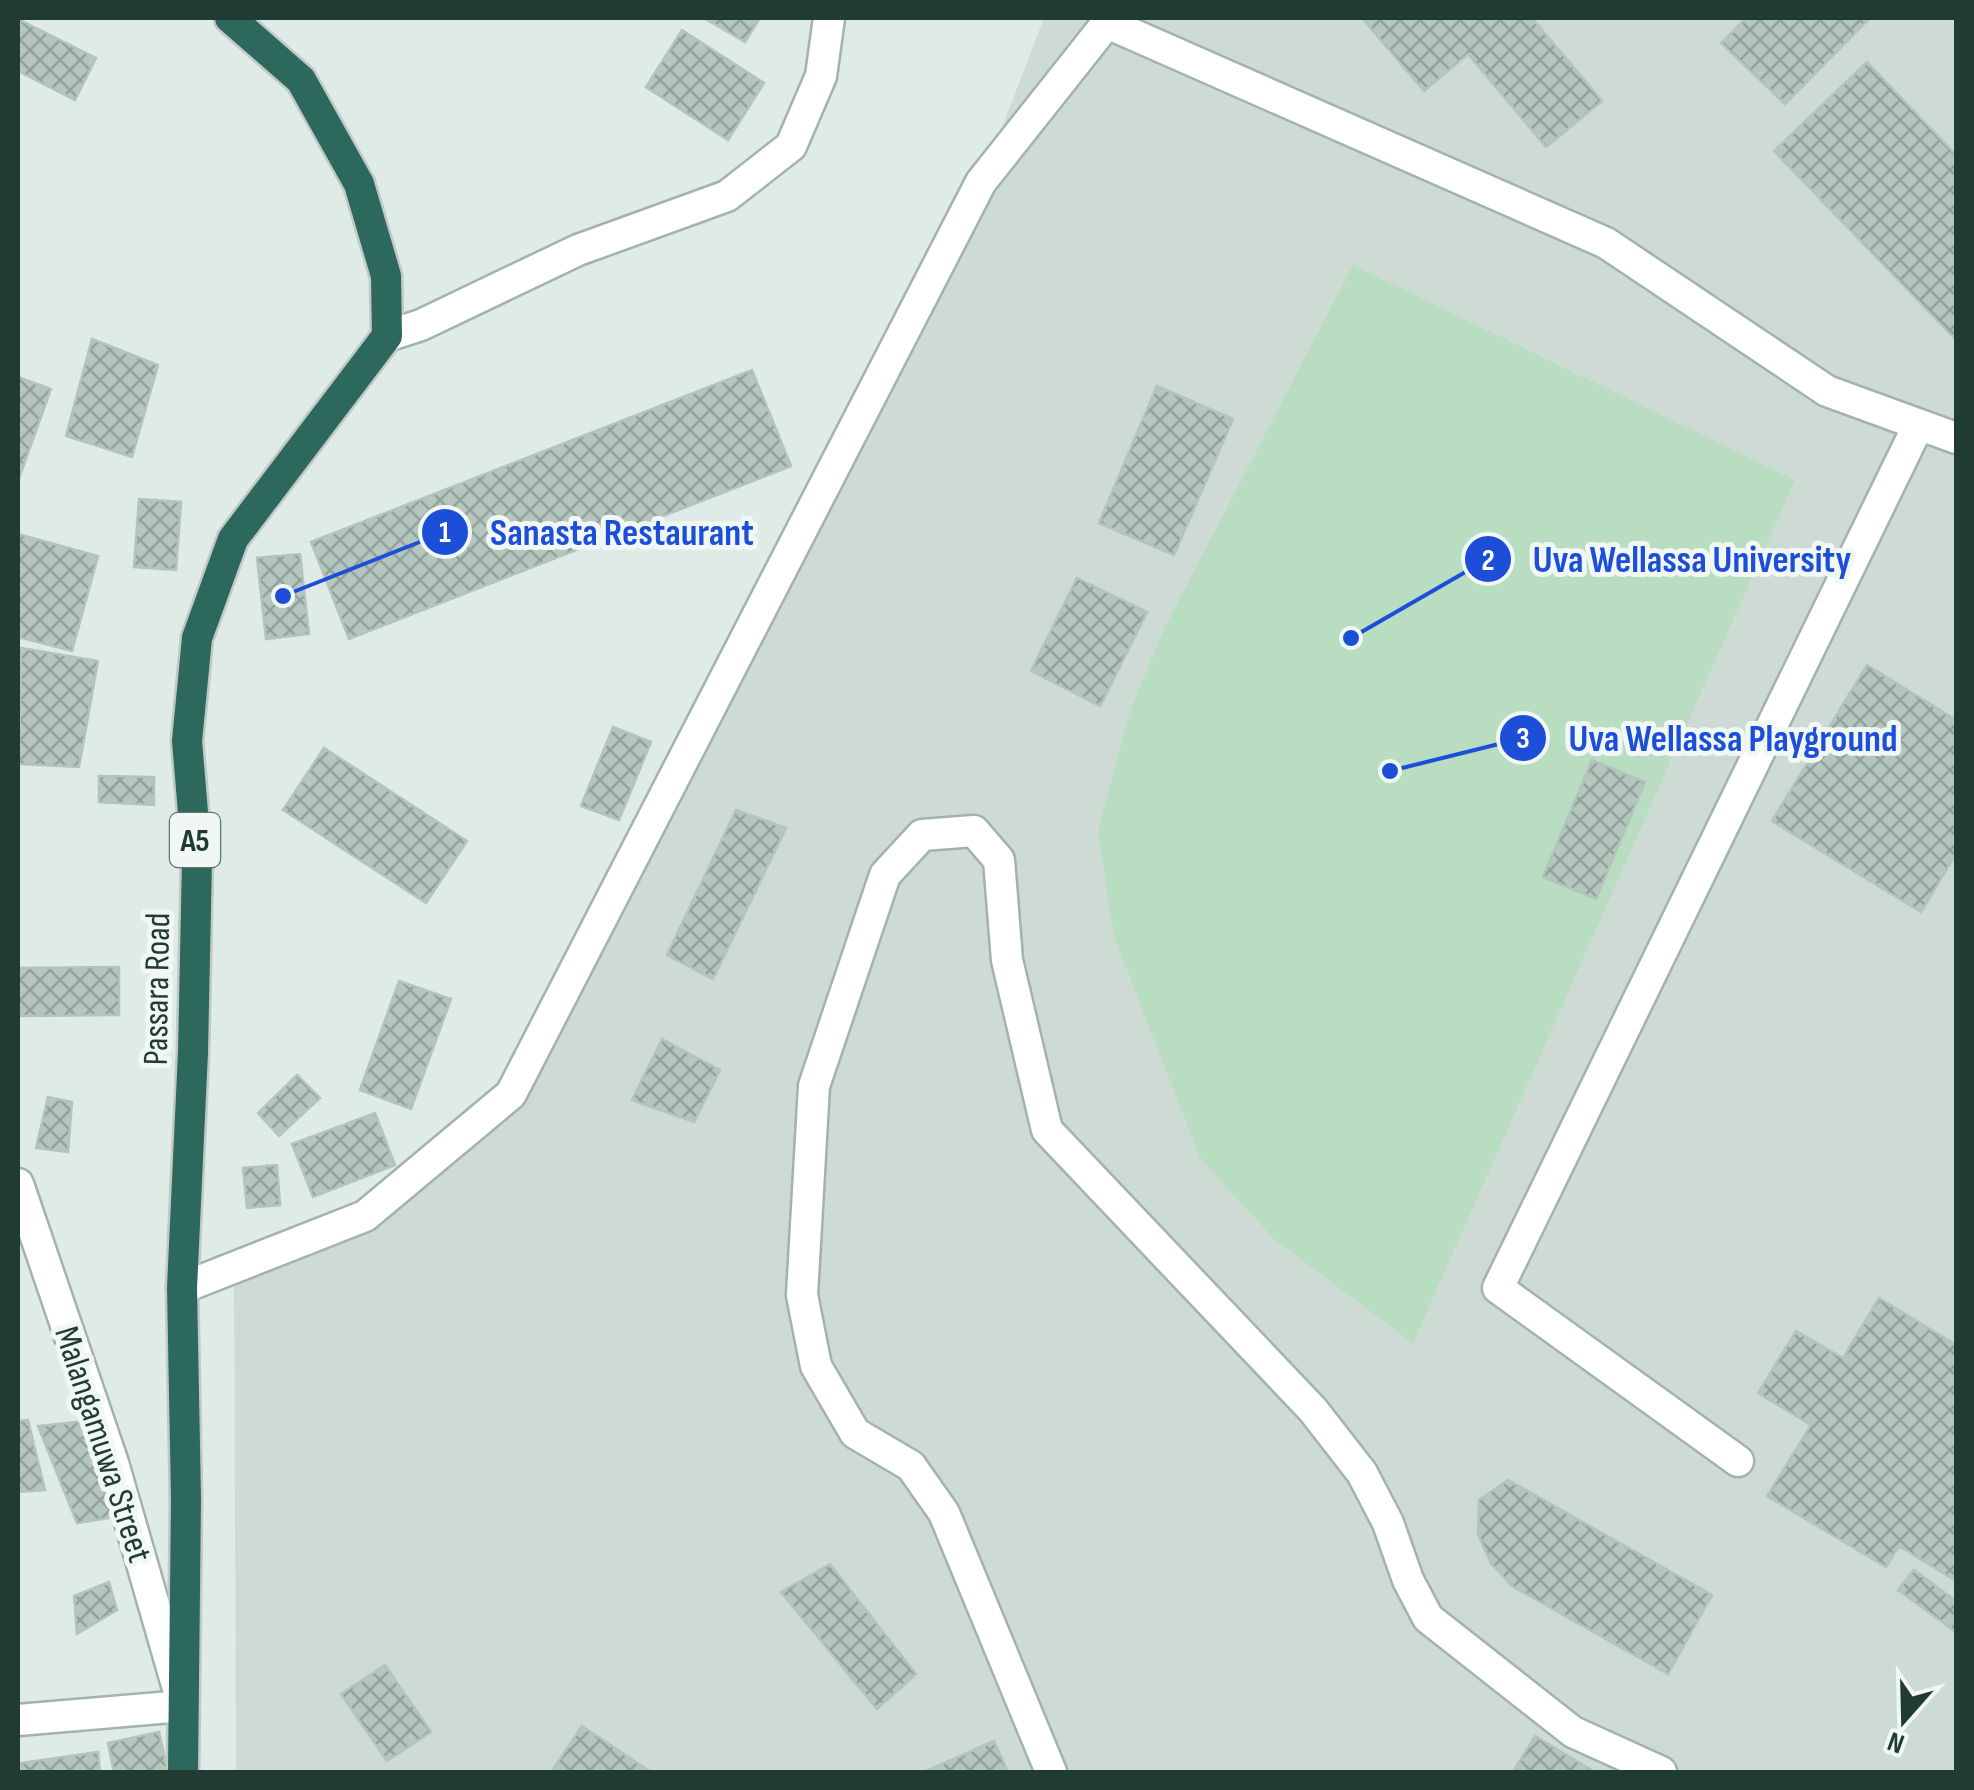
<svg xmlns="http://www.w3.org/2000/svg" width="1974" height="1790" viewBox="0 0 1974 1790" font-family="'Sofia Sans Condensed',sans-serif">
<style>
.built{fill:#cedbd5}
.pitch{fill:#b8ddc1}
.building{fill:url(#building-cross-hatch);stroke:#b2c4bd;stroke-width:2.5}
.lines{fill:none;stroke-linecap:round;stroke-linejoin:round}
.minor-casing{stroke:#a2b3ad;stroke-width:35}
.highway-casing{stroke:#c1c8c6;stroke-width:35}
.minor{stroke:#fff;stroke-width:30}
.highway{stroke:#2c685b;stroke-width:30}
.labels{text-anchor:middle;stroke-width:10;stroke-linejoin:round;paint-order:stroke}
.shield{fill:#f0f7f4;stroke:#5e736e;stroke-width:2.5}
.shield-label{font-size:32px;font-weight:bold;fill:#203b34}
.street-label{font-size:35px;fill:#203b34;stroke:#f0f7f4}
.leader{fill:none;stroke:#1d4ed8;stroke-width:4}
.callout-dot{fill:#1d4ed8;stroke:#f0f7f4;stroke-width:4}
.mark-label{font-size:30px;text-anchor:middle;font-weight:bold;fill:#fff}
.callout-label{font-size:38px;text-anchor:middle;font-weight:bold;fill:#1d4ed8;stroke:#f0f7f4;stroke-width:10;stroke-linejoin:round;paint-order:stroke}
</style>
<defs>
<pattern id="building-cross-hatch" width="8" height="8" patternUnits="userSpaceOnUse" patternTransform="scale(2.5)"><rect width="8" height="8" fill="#b5c6bf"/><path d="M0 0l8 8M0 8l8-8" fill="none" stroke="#93a29c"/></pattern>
</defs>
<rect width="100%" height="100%" fill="#dfebe6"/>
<!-- built -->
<path class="built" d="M1044 18H1956V1772H236L234 1268 365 1216 511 1094 981 182Z"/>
<!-- pitch -->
<path class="pitch" d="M1353 265 1795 480 1413 1343 1274 1239 1200 1158 1114 937 1098 831 1130 711 1165 627Z"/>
<!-- building -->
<g class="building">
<path d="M704 18H760L745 42Z"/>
<path d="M1362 18H1532L1602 101 1546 147 1468 54 1424 91Z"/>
<path d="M1746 18H1870L1785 104 1721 43Z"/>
<path d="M18 19 96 58 75 100 18 71Z"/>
<path d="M682 30 764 83 728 140 646 87Z"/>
<path d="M1867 62 1956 155V340L1774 151Z"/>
<path d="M92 339 158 365 132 457 66 436Z"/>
<path d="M752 370 791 466 349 639 311 542Z"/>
<path d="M18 377 51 389 18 481Z"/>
<path d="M1157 386 1233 419 1174 555 1099 523Z"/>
<path d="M139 499 181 502 176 570 134 567Z"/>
<path d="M18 534 98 556 72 651 18 637Z"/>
<path d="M300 554 309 634 266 639 257 558Z"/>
<path d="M1077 578 1147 612 1100 706 1031 671Z"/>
<path d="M21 648 98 661 79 767 19 764Z"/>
<path d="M1867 665 1956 720V854L1921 912 1772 821Z"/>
<path d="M613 727 651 742 619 820 581 806Z"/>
<path d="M324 748 467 841 426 903 283 810Z"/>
<path d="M1592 760 1645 782 1596 899 1543 877Z"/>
<path d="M99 776 154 777V805L99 802Z"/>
<path d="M736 810 786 828 713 979 667 955Z"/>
<path d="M119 967V1015L18 1016V968Z"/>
<path d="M399 981 451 999 411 1109 360 1090Z"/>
<path d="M662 1039 720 1070 694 1122 632 1100Z"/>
<path d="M297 1075 320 1098 279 1136 258 1113Z"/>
<path d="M48 1097 72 1102 68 1152 36 1148Z"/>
<path d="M375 1113 395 1165 313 1197 292 1144Z"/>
<path d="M277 1165 280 1205 247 1208 243 1168Z"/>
<path d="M1879 1298 1956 1345V1581L1899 1546 1886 1567 1767 1496 1811 1425 1758 1393 1796 1331 1843 1358Z"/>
<path d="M28 1420 45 1490 18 1492V1421Z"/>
<path d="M85 1421 115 1517 77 1523 38 1426Z"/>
<path d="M1508 1480 1712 1595 1668 1674 1512 1586 1491 1563 1478 1534 1479 1500Z"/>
<path d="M830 1564 916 1674 877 1709 781 1592Z"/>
<path d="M1914 1570 1956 1601V1632L1898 1590Z"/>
<path d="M109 1582 117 1610 77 1634 74 1596Z"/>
<path d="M385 1665 431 1732 387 1761 341 1694Z"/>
<path d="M582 1726 651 1772H551Z"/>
<path d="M159 1732 168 1772H114L108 1743Z"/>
<path d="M1535 1736 1595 1772H1513Z"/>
<path d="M994 1741 1008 1772H924Z"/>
<path d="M98 1752 100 1772H22L21 1763Z"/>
</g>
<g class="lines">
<defs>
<g id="minor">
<path d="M387 336 421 325 578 250 727 196 791 146 821 76 829 18"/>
<path d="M18 1184 113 1463 183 1706 18 1720"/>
<path d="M182 1288 365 1216 511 1094 981 182 1107 23 1606 243 1827 391 1956 438"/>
<path d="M1738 1461 1498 1288 1918 426"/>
<path d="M1051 1772 944 1513 911 1466 855 1433 816 1366 802 1295 814 1086 885 875 922 835 974 831 999 860 1007 960 1047 1130 1313 1410 1362 1473 1388 1523 1408 1580 1428 1618 1573 1732 1661 1772"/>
</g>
<path id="highway" d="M183 1772 186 1499 182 1288 193 1052 197 860 187 741 197 638 233 539 387 336 386 276 359 184 301 80 230 18"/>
</defs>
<!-- minor casing -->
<use href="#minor" class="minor-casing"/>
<!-- highway casing -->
<use href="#highway" class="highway-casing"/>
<!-- minor -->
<use href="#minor" class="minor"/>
<!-- highway -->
<use href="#highway" class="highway"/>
</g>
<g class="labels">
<!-- shield labels -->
<rect class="shield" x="170" y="813" width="50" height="54" rx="8"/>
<g class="shield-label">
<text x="195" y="851">A5</text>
</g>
<!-- street labels -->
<g class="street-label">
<text transform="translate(156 989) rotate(-89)" y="12">Passara Road</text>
<text transform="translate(104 1444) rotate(72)" y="12">Malangamuwa Street</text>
</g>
</g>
<!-- callouts -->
<path class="leader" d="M283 596L445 532M1351 638L1488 559M1390 771L1523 738"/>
<g class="callout-dot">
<circle cx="283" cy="596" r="10"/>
<circle cx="1351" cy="638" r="10"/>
<circle cx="1390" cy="771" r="10"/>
<circle cx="445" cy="532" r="25"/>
<circle cx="1488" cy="559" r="25"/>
<circle cx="1523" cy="738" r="25"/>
</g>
<g class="mark-label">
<text x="445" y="542">1</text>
<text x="1488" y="570">2</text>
<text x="1523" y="748">3</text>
</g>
<g class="callout-label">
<text x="622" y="545">Sanasta Restaurant</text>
<text x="1692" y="572">Uva Wellassa University</text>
<text x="1733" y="751">Uva Wellassa Playground</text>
</g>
<!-- border -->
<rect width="1974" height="1790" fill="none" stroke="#203b34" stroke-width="40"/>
<!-- north arrow -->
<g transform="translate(1904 1720) rotate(200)" stroke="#f0f7f4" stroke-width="8" paint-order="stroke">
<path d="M0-8L18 38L0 25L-18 38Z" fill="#203b34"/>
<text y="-15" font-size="28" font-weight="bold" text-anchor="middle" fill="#203b34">N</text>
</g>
</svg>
